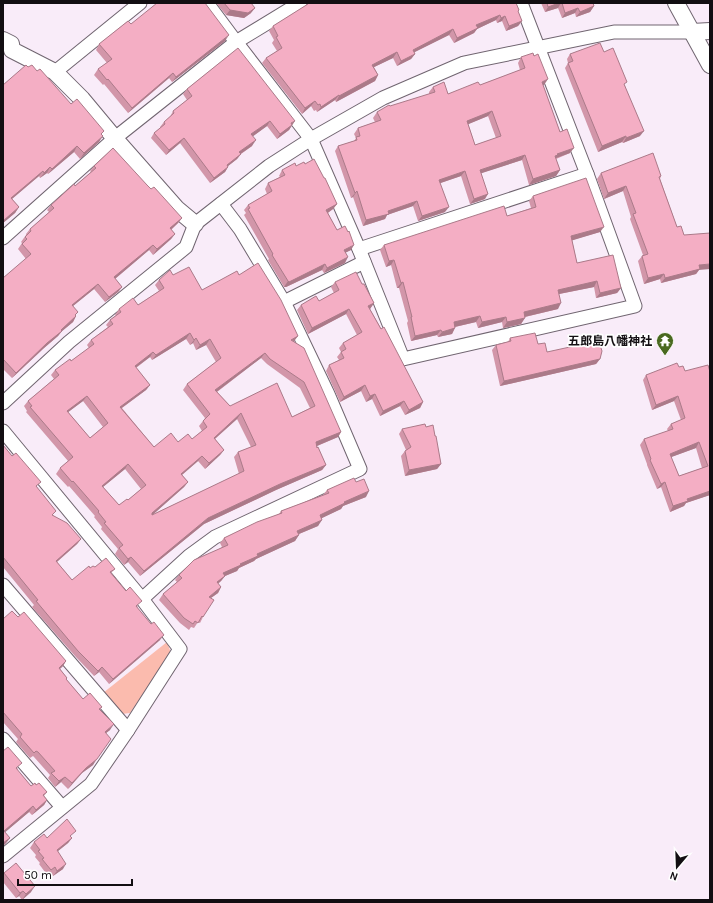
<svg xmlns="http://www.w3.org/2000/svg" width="713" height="903" viewBox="0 0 713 903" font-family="Karla,'Noto Sans JP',sans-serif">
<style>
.green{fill:#fbbbae}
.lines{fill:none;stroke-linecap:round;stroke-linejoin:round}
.minor-casing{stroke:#706570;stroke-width:15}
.tertiary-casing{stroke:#706570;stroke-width:18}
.minor{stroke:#fff;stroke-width:13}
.tertiary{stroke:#fff;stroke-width:16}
.wall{fill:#d296a9;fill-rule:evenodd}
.shaded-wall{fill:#ab7a89}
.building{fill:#f4aec4;stroke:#ab7a89;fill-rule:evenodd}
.labels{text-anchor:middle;stroke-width:3.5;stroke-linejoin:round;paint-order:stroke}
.poi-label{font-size:12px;font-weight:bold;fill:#120e12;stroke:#fefefe;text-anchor:end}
</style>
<rect width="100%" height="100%" fill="#f9ecf9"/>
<!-- green -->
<path class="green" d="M167 642 171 653 130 713 122 714 103 693Z"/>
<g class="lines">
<defs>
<g id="minor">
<path d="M207 3 236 42 311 139 359 249 403 359 635 306 587 174 521 3"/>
<path d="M55 72 140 3"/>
<path d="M3 238 115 138 236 42 300 3"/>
<path d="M359 249 587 174"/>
<path d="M284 302 364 262"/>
<path d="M3 403 69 342 186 247 195 224 269 166 311 139 383 98 464 63 614 32H692"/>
<path d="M3 431 142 599 189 556 215 537 360 469 328 394 284 302 240 229 221 204"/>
<path d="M3 585 128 730"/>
<path d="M3 739 62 807"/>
<path d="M3 856 91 784 128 730 180 649 142 599"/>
</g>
<g id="tertiary">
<path d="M676 3 710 65"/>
<path d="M692 32 710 31"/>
<path d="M3 40 11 44 12 50 55 72 82 99 117 141 177 209 195 224"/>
</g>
</defs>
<!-- minor casing -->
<use href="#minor" class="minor-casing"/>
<!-- tertiary casing -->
<use href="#tertiary" class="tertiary-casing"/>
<!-- minor -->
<use href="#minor" class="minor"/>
<!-- tertiary -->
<use href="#tertiary" class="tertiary"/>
</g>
<!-- wall -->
<g class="wall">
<path d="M216 3H251V13L244 18 226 15Z"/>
<path d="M308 3H516L519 10 518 12 522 21 518 26 506 31 502 21 497 23 496 20 477 29 474 33 454 43 449 35 414 52 415 54 411 59 397 66 393 58 374 67 378 75 375 81 336 102 335 100 317 112 316 110 314 111 311 106 302 114 262 63 266 58 277 51 272 43 274 40 269 31 273 26 307 5Z"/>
<path d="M541 3H593L594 6 590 12 576 17 575 13 562 18 558 8 545 12Z"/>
<path d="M225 41 172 82 169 78 128 113 104 84 103 85 94 75 98 69 107 63 96 50 99 44Z"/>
<path d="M604 52 625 86 640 136 623 143 622 142 598 152 565 68 568 63 567 59 570 54Z"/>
<path d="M521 57 544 85H543L560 132 570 153 556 159 560 170 556 176 529 185 522 160 481 173 485 199 470 204 461 176 440 183 445 212 418 221 413 206 387 215 385 219 363 226 353 197 351 198 335 151 338 146 354 141 356 138 354 134 358 128 375 122 373 118 377 112 429 94V92L433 87 448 94 480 85 520 70 518 63ZM488 116 496 138 475 145 468 124Z"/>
<path d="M28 67 37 71 101 135 99 142 80 159 74 152 48 174 47 173 40 178 39 176 12 199 19 207 15 213 3 223V85Z"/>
<path d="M187 89 292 125 289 130 277 139 267 126 253 136 252 146 241 154 237 159 228 166V167L225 172 210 183 180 143 166 155 151 138 154 133 160 128V127L164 122 170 117 173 111 187 100 183 94Z"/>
<path d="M305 164 337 204 333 209 328 213 337 230 351 250 346 252 345 263 324 273 322 270 286 287H284L268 260 269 259 244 215 246 213 244 210 248 205 267 194 265 189 268 183 280 177 279 176 282 170Z"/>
<path d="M94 166 147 185 182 218 178 223 171 230 175 234 171 239 153 255 149 250 115 279 122 287 118 292 105 302 94 289 73 306 76 316 73 322 62 331 58 336 44 348 12 378 3 369V278L26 259 18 249 22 243 21 242 26 235V234L30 229 49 212 47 210 51 205 75 186 91 172 90 171Z"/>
<path d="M601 173 661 176 660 179 677 227 684 235 699 270 696 274 661 283 660 279 644 284 638 261 643 255 630 219 631 217 623 191 604 199 597 179Z"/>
<path d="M533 196 600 232 572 240 577 263 621 288 617 293 596 298 594 287 559 294 558 309 525 317 521 324 503 328 502 322 478 328 476 322 455 327 452 334 438 337 437 335 411 341 407 323 408 321 399 288H397L391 265 386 267 380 250 384 245 507 216 531 208 529 201Z"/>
<path d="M173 275 202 290 239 275 298 336 294 341 341 432 338 437 317 446 326 465 322 470 276 490 204 524 140 576 128 562 124 565 115 554 118 549 101 529 102 527 94 517 95 516 69 486 68 487 56 474 60 468 68 461 26 412 27 411 24 406 28 401 54 379 51 375 55 370 71 361 89 348 87 345 91 340 108 327 106 325 110 320 116 315H115L119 309 138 305 159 291 155 285 159 280ZM186 339 190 345 193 343 196 350 206 345 216 362 187 384 183 390 205 418 203 421 199 426 202 431 192 439 178 442 154 447 122 408 146 390 150 385 136 368 150 357 152 360ZM261 358 267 364 300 388 310 408 292 417 230 406 217 392ZM83 401 103 427 90 438 68 412ZM237 419 251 447 238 452 234 457 239 474 152 515 184 487 188 482 182 475 198 461 205 469 220 455 224 450 215 439ZM125 469 141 489 128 500 119 505 103 487Z"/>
<path d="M335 282 362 284 374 303 370 309 423 402 420 408 405 415 400 406 380 416 372 399 366 402 361 391 340 402 326 371 329 365 339 360 337 357 341 352 339 348 343 343 357 335 346 314 308 334 297 310 301 305 319 301 334 293 331 287Z"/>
<path d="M510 338 538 344 547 352 600 359 596 364 500 386 492 350 496 345 508 342Z"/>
<path d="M679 367 685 371 710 372V495L686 503 684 506 670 512 661 487 657 489 647 465V464L640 445 644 439 668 431 667 429 671 424 681 420 674 401 652 410 643 380 646 375ZM696 448 702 468 679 476 671 457Z"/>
<path d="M426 427 435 436 441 464 437 469 405 476 401 456 405 451 406 450 399 434 402 429Z"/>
<path d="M3 445 37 487 53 515 81 539 77 544 57 562 72 580 90 568 95 567 115 569 111 573 138 607H137L160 640 109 684 99 672 94 676 75 656 32 607 34 605 3 567Z"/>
<path d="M356 482 366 497 343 506 341 509 321 518 318 526 299 534 295 541 256 559 254 561 239 568 237 571 225 576 221 581 218 584 221 587 218 593 211 598 203 617 200 623 198 622 194 628 191 627 189 630 180 623 159 600 163 594 177 582 175 580 179 575 222 547 220 543 224 538 279 514 281 511 323 495 327 490Z"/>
<path d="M18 617 66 661 63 666 60 669 67 678 66 679 83 699 102 707 100 710 110 730 106 733 93 765 82 773 68 789 61 782 55 787 48 778 50 775 34 757 33 756 30 758 16 742 18 739 3 722V619Z"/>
<path d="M3 751 18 769 17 770 31 786 36 785 47 792 44 796 47 800 44 805 32 815 29 812 5 832 10 838 6 843 3 846Z"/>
<path d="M71 837 72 838 68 843 58 851 63 869 53 876 51 873 48 876 39 864 40 863 35 857 36 855 30 848 34 842 47 838Z"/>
<path d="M4 873 31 892 22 900 19 896 16 898 3 882V874Z"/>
</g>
<!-- shaded-wall -->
<g class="shaded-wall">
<path d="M559 3H561L558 8 545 12 548 7Z"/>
<path d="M594 6 590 12 576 17 580 12Z"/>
<path d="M255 8 251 13 244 18 226 15 230 10Z"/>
<path d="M578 8 575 13 562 18 565 13Z"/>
<path d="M500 15 496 20 477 29 474 33 454 43 457 38 476 25Z"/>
<path d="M505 16 502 21 497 23 501 18Z"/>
<path d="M522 21 518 26 506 31 509 26Z"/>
<path d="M453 29 449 35 409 55 413 50Z"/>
<path d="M229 35 225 41 172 82 176 77Z"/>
<path d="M397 52 393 58 368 70 372 65Z"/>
<path d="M415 54 411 59 397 66 401 61Z"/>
<path d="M173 73 169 78 128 113 132 108Z"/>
<path d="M378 75 375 81 336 102 339 96Z"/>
<path d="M548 79 544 85 538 87 542 82Z"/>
<path d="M339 95 335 100 317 112 321 107Z"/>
<path d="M315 101 311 106 302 114 305 108Z"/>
<path d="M492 111 488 116 464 126 467 121Z"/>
<path d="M270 121 267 126 248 140 251 134Z"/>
<path d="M295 121 289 130 277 139 280 134 291 123Z"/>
<path d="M644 131 640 136 623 143 626 138Z"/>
<path d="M103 136 99 142 80 159 84 153Z"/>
<path d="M626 136 622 142 598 152 602 146Z"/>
<path d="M184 138 180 143 166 155 169 150Z"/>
<path d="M256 140 252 146 236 157 239 152Z"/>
<path d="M77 146 74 152 48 174 52 169Z"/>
<path d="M574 148 570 153 556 158 554 161 551 162 557 154Z"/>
<path d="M241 154 237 159 223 170 227 165Z"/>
<path d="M525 155 522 160 476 175 480 170Z"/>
<path d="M50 167 47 173 40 178 44 173Z"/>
<path d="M228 167 225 172 210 183 214 178Z"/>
<path d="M560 170 556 176 529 185 533 179Z"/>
<path d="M43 171 39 176 7 203 11 198Z"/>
<path d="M465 171 461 176 435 185 439 180Z"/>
<path d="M626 186 623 191 604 199 608 193Z"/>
<path d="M357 191 353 197 351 198 355 193Z"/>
<path d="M488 194 485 199 470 204 474 199Z"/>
<path d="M417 201 413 206 387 215 385 219 363 226 366 220 388 211Z"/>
<path d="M337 204 333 209 323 216 326 210Z"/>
<path d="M19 207 15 213 3 223V221Z"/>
<path d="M449 207 445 212 418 221 422 216Z"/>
<path d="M182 218 178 223 166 234 170 228Z"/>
<path d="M604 227 600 232 567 242 571 236Z"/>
<path d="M175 234 171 239 153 255 157 249Z"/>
<path d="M153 245 149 250 110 283 114 277Z"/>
<path d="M354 245 351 250 341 255 344 250Z"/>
<path d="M348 257 345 263 324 273 327 268Z"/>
<path d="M394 260 391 265 386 267 389 261Z"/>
<path d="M325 264 322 270 286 287H284L288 281Z"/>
<path d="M710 264V269L699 270 696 274 661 283 665 278 699 265Z"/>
<path d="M664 274 660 279 644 284 648 278Z"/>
<path d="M597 281 594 287 554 295 558 290Z"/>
<path d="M403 282 399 288H397L401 283Z"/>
<path d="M98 284 94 289 68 310 72 305Z"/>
<path d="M122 287 118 292 105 302 109 297Z"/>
<path d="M621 288 617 293 596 298 600 293Z"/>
<path d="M374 303 370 309 364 312 368 306Z"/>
<path d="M561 303 558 309 520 318 524 312Z"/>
<path d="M349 309 346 314 308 334 312 328Z"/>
<path d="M76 316 73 322 61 332 62 331 58 336 44 348 12 378 16 373 61 330Z"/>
<path d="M480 316 476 322 450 328 454 322Z"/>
<path d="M506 317 502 322 478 328 482 322Z"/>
<path d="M525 318 521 324 503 328 507 322Z"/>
<path d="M455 328 452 334 438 337 442 332Z"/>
<path d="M441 330 437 335 411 341 415 336Z"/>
<path d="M190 333 186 339 152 360 156 355Z"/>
<path d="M298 336 294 341 291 340Z"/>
<path d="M196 338 193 343 190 345 194 340Z"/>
<path d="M210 339 206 345 196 350 200 345Z"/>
<path d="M153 352 150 357 131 371 135 366Z"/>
<path d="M265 353 261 358 211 396 215 390Z"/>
<path d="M600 359 596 364 500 386 504 381Z"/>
<path d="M150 385 146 390 116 412 120 407Z"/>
<path d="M365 385 361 391 340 402 344 397Z"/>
<path d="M375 394 372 399 366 402 370 396Z"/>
<path d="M87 396 83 401 63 416 67 411Z"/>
<path d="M678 396 674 401 652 410 656 405Z"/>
<path d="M404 401 400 406 380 416 383 411Z"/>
<path d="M423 402 420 408 405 415 409 410Z"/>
<path d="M241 413 237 419 210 443 214 438Z"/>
<path d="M341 432 338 437 312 448 316 442Z"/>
<path d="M699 442 696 448 666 459 670 454Z"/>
<path d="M224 450 220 455 205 469 209 463Z"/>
<path d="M202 456 198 461 177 479 181 474Z"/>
<path d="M128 464 125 469 98 491 102 486Z"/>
<path d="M441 464 437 469 405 476 409 470Z"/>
<path d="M326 465 322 470 276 490 204 524 140 576 144 571 208 518 280 484Z"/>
<path d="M188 482 184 487 148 519 152 513Z"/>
<path d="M665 482 661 487 657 489 661 484Z"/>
<path d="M369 491 366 497 343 506 341 509 316 521 320 515 344 502Z"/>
<path d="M710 491V495L686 503 684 506 670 512 673 506 687 499Z"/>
<path d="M322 520 318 526 294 536 297 531Z"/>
<path d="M299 535 295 541 256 559 254 561 239 568 237 571 225 576 221 581 213 587 223 573 257 554Z"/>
<path d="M81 539 77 544 52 566 56 561Z"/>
<path d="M131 557 128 562 124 565 128 559Z"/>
<path d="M221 587 218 593 205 602 209 597Z"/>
<path d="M164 635 160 640 109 684 113 679Z"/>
<path d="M66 661 63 666 55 673 59 668Z"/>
<path d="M102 667 99 672 94 676 98 671Z"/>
<path d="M114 724 110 730 101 737 105 732Z"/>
<path d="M97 759 93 765 82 773 68 789 72 783 86 768Z"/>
<path d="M65 777 61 782 55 787 59 781Z"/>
<path d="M47 800 44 805 32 815 36 810Z"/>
<path d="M33 806 29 812 3 834 4 831Z"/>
<path d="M10 838 6 843 3 846V843Z"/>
<path d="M72 838 68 843 53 855 57 850Z"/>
<path d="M66 864 63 869 53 876 57 871Z"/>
<path d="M35 886 31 892 22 900 26 894Z"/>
<path d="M23 891 19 896 16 898 20 893Z"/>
</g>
<!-- building -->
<g class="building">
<path d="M157 3H205L229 35 176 77 173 73 132 108 108 79 107 80 98 69 112 59 99 44 128 21 131 24Z"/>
<path d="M224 3H251L255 8 248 13 230 10Z"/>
<path d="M309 3H516L519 10 518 11 522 21 509 26 505 16 501 18 500 15 476 25 478 28 457 38 453 29 413 50 415 54 401 61 397 52 372 65 378 75 339 96V95L321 107 320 104 318 105 315 101 305 108 266 58 282 48 276 37 278 36 273 26 308 4Z"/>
<path d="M547 3H559L548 7Z"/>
<path d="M562 3H593L594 6 580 12 578 8 565 13Z"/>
<path d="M600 43 604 52 613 48 627 82 624 84 644 131 626 138V136L602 146 568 63 573 61 570 54Z"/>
<path d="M238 48 295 121 291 123 292 125 280 134 270 121 251 134 256 140 239 152 241 154 227 165 228 167 214 178 184 138 169 150 154 133 165 124 164 122 174 113 173 111 192 96 187 89Z"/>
<path d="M533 53 534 56 538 54 548 79 542 82 560 132 567 129 574 148 557 154 558 155 555 156 560 170 533 179 525 155 480 170 488 194 474 199 465 171 439 180 449 207 422 216 417 201 388 211 389 214 366 220 357 191 355 193 338 146 357 140 356 137 360 136 358 128 381 120 377 112 389 105 390 106 435 92 433 87 444 82 448 94 478 82 480 85 525 68 521 57ZM492 111 501 136 475 145 467 121Z"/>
<path d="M26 65 28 67 32 65 37 71 40 69 71 104 77 99 104 131 101 134 103 136 84 153 77 146 52 169 50 167 44 173 43 171 11 198 19 207 3 221V85Z"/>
<path d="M113 148 147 185 151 189 154 187 182 218 170 228 175 234 157 249 153 245 114 277 122 287 109 297 98 284 72 305 78 312 75 315 76 316 61 330 62 331 47 343 16 373 3 359V278L31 254 22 244 27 239 25 237 31 231 30 229 54 208 51 205 74 184 75 186 96 168 94 166Z"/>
<path d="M653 153 661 176 659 177 677 227 681 226 684 235 710 233V264L699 265 700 269 665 278 664 274 648 278 642 256 648 254 633 214 636 213 626 186 608 193 601 173Z"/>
<path d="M314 159 324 178H325L337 204 326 210 337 230 345 226 348 232 349 231 354 245 344 250 348 257 327 268 325 264 289 282 288 281 272 255 273 254 248 209 250 208 248 205 272 191 268 183 285 175 282 170 295 163 296 166 304 162 305 164Z"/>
<path d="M586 178 604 227 571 236 577 263 613 255 621 288 600 293 597 281 558 290 561 303 524 312 525 318 507 322 506 317 482 322 480 316 454 322 455 328 442 332 441 330 415 336 411 317H412L403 282 401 283 394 260 389 261 384 245 504 206 507 216 536 207 533 196Z"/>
<path d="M258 263 281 300 298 336 291 340 304 348 341 432 316 442 317 448 318 447 326 465 280 484 208 518 144 571 131 557 128 559 119 548 123 545 104 523 106 522 98 512 99 511 73 481 72 482 60 468 73 457 30 407 32 406 28 401 59 375 55 370 70 359 71 361 94 344 91 340 113 324 110 320 121 312 119 309 133 298 138 305 164 288 159 280 170 270 173 275 189 267 202 290 237 271 239 275ZM190 333 194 340 196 338 200 345 210 339 221 358 187 384 210 414 203 421 207 427 192 439 188 434 178 442 171 433 154 447 120 407 150 385 135 366 153 352 156 355ZM265 353 270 359 304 382 315 406 292 417 277 383 230 406 215 390ZM87 396 108 423 90 438 67 411ZM241 413 256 445 238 452 244 471 152 515V513L188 482 181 474 202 456 209 463 224 450 214 438ZM128 464 146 485 128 500 127 499 119 505 102 486Z"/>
<path d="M356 272 362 284H364L374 303 368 306 381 329 384 327 423 402 409 410 404 401 383 411 375 394 370 396 365 385 344 397 329 365 344 358 341 352 346 349 343 343 362 332 349 309 312 328 301 305 316 296 319 301 339 290 335 282Z"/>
<path d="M535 333 538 344 545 343 547 352 579 345 588 340 596 341 600 345 602 351 600 359 504 381 496 345 511 341 510 338Z"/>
<path d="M677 363 679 367 683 366 685 371 708 365 710 372V491L687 499 688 501 673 506 665 482 661 484 650 460 651 459 644 439 673 429 671 424 685 418 678 396 656 405 646 375ZM699 442 708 466 679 476 670 454Z"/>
<path d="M425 424 426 427 433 425 435 436H436L441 464 409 470 405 451 411 447 402 429Z"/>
<path d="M3 445 12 456 16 453 41 482 36 486 56 511 52 515 67 523 81 539 56 561 72 580 89 566 90 568 93 566 95 567 106 558 115 569 110 572 126 591 130 587 142 601 136 606 151 624 154 622 164 635 113 679 102 667 98 671 78 651 36 601 38 600 3 557Z"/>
<path d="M354 478 356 482 364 479 369 491 344 502 345 503 320 515 322 520 297 531 299 535 257 554 258 556 240 564 241 565 223 573 225 576 217 582 221 587 209 597 214 600 203 617 202 616 198 623 195 621 193 624 184 618 163 594 182 578 179 575 194 560 228 545 224 538 257 522 282 513 281 511 329 493 327 490Z"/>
<path d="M12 611 18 617 24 612 66 661 59 668 67 678 66 679 83 699 90 693 102 707 99 709 114 724 105 732 111 739 97 759 86 768 72 783 65 777 59 781 51 773 55 771 38 752 36 751 34 753 20 737 22 734 3 712V619Z"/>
<path d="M8 747 22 763 16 768 31 786 35 783 36 785 39 783 47 792 43 795 47 800 36 810 33 806 4 831 10 838 3 843V751Z"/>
<path d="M67 819 76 831 70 836 72 838 57 850 66 864 57 871 55 867 51 870 42 859 44 858 38 851 40 850 34 842 44 834 47 838Z"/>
<path d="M16 863 35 886 26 894 23 891 20 893 4 873Z"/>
</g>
<!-- icons -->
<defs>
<symbol id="temple-pin" viewBox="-11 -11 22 30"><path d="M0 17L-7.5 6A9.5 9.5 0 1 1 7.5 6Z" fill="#49691f" stroke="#fefefe"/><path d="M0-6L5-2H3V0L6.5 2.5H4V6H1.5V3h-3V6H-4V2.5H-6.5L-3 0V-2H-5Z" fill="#fff"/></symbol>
</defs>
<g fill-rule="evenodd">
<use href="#temple-pin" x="655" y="331" width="20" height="27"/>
</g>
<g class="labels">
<!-- poi labels -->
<g class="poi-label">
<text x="652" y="345">五郎島八幡神社</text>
</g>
</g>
<!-- border -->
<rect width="713" height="903" fill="none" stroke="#120e12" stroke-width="8"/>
<!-- north arrow -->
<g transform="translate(677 867) rotate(199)" stroke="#fefefe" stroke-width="3" paint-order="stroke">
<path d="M0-3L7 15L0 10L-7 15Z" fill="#120e12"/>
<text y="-6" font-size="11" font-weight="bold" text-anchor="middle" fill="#120e12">N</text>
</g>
<!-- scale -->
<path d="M18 879v6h114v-6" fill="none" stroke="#120e12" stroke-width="2"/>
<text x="24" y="879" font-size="12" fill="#120e12" stroke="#fefefe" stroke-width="3" paint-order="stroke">50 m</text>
</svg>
